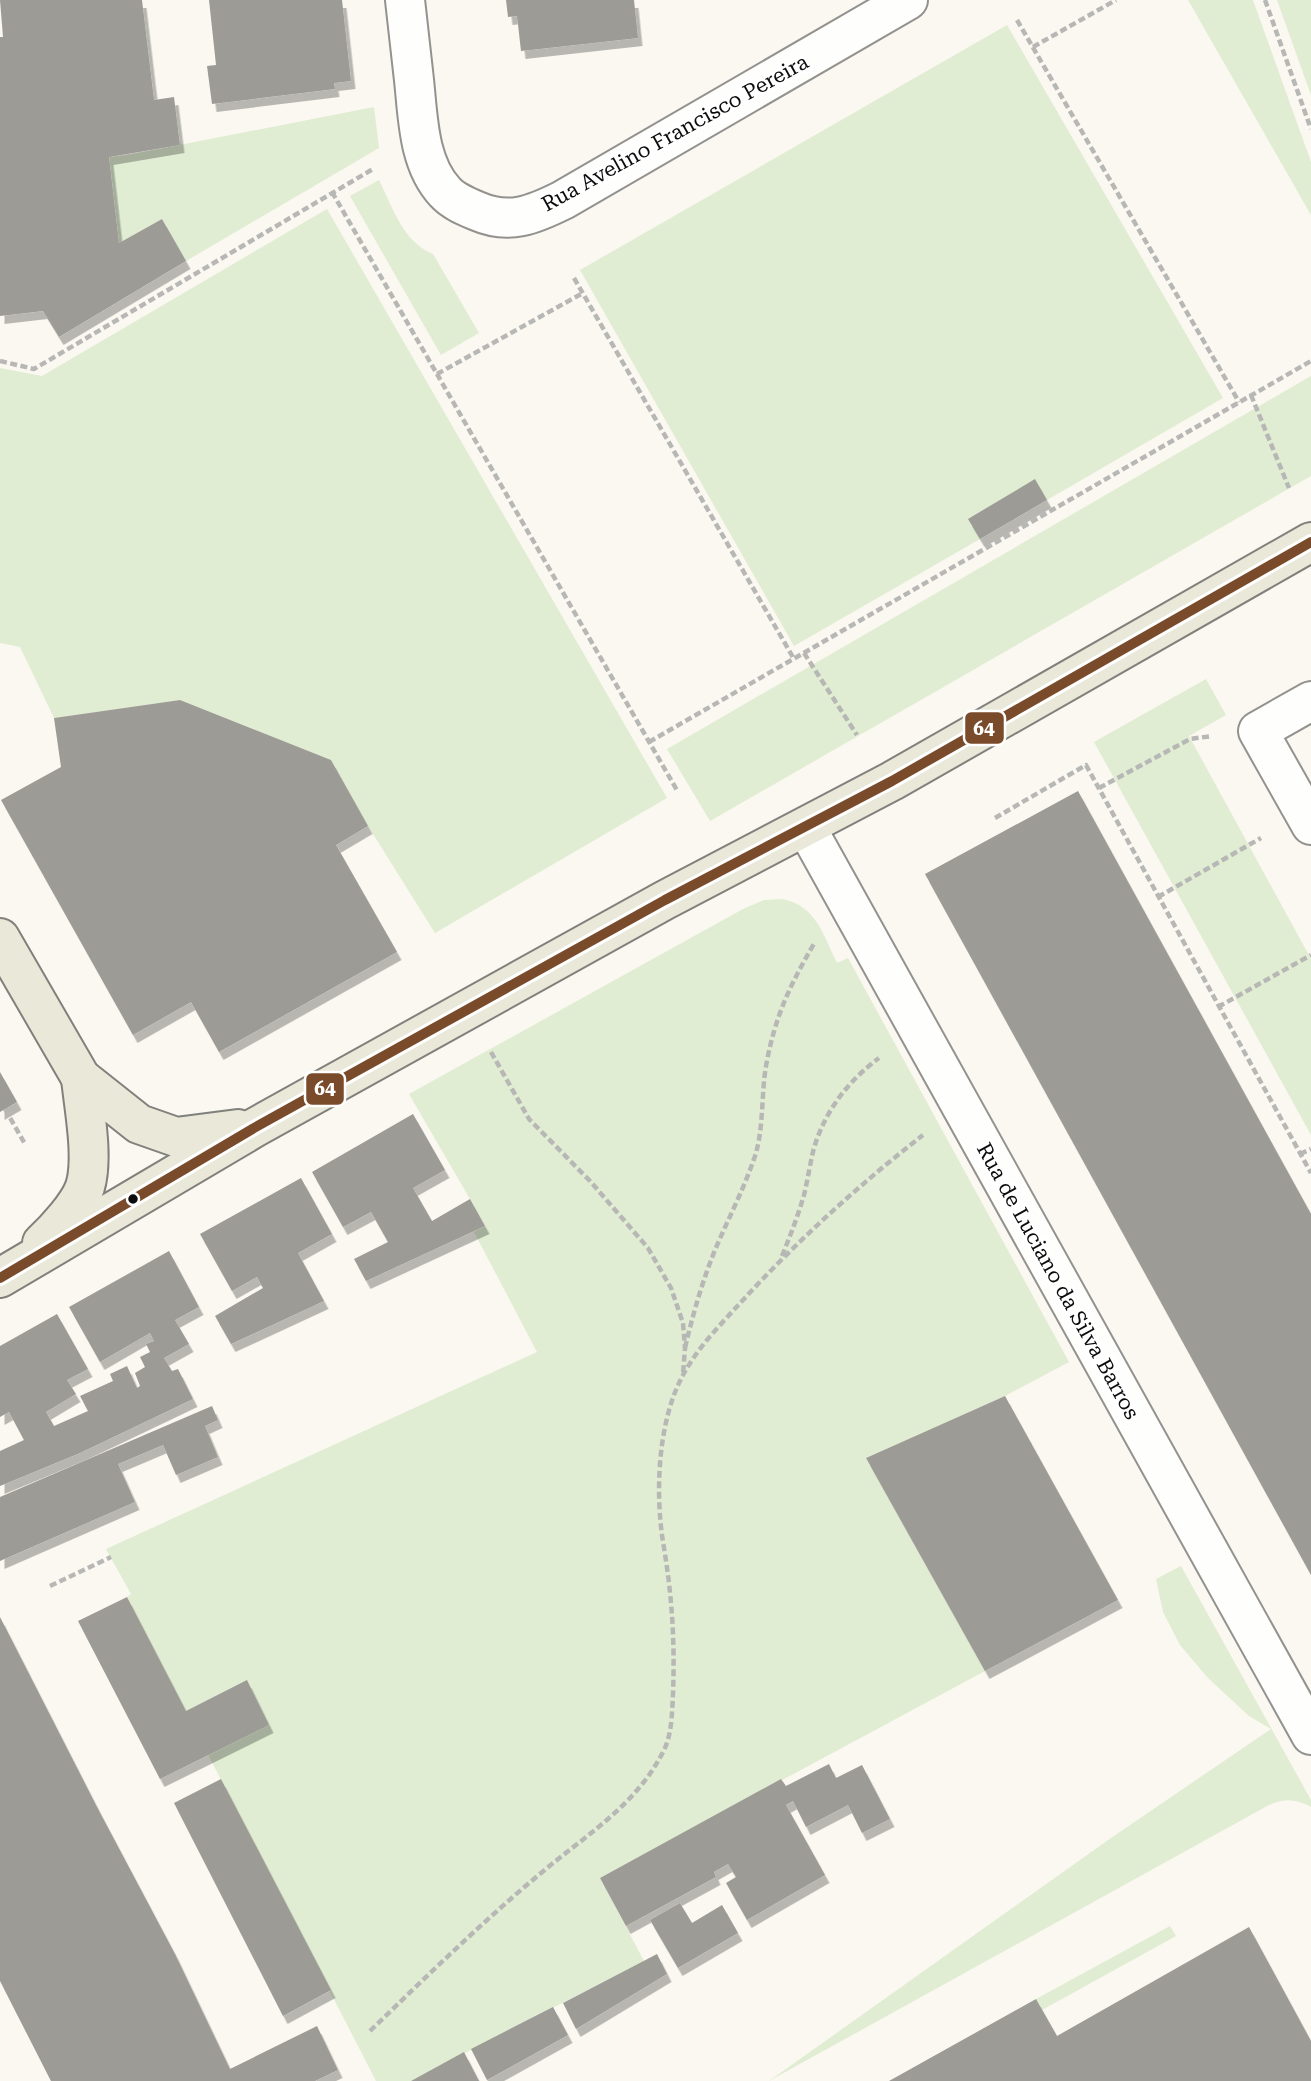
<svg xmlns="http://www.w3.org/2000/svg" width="1311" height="2081" viewBox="0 0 1311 2081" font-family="'Roboto Serif',serif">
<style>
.green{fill:#e0edd2}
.building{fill:#9d9b96;filter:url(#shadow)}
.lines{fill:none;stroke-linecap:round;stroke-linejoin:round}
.minor-casing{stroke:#93928f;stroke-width:42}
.major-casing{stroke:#80807c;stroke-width:42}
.path{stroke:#b7b7b5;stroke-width:4.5;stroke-dasharray:7 3.5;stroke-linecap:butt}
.minor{stroke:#fefefd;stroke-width:38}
.major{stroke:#eae8d9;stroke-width:38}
.bus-1-casing{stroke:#fff;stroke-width:16}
.bus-1{stroke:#7a4b2a;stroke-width:10}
.bus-dot{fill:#0c0c0c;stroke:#fff;stroke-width:2.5}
.labels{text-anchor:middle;stroke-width:7;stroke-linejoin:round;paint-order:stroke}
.street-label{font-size:21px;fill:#0c0c0c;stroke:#fff}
.line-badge{stroke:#fff;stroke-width:2.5}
.badge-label{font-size:19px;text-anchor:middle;font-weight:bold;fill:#fff}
</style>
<defs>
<filter id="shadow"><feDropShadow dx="4.5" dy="8" stdDeviation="0" flood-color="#0004"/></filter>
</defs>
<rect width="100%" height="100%" fill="#faf8f0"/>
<!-- green -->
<g class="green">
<path d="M1188 0H1253L1311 162V215Z"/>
<path d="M1277 0H1311V95Z"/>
<path d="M1007 25 1223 398 1047 500 1035 480 980 539 794 646 580 270Z"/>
<path d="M374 107 379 148 186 261 162 219 119 243 109 157 128 155Z"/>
<path d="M379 180C393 208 403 242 433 254L479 333 441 355 350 196Z"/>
<path d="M327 209 667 798 435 933 368 826 331 760 180 700 54 718 20 647 0 643V368L42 376Z"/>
<path d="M1311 376V476L710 821 667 749Z"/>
<path d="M1206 679 1226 715 1189 736 1311 959V1135L1094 742Z"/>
<path d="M782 899C817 906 823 935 837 963L848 958 1069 1362 1005 1396 866 1458 985 1671 600 1878 644 1961 411 2081H376L127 1597 131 1594 106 1549 537 1352 474 1232 485 1225 409 1094 743 909 764 900Z"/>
<path d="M1181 1566 1311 1800V1807C1296 1799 1285 1798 1269 1805L769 2081 1111 1838 1271 1729 1249 1716 1208 1678 1180 1645 1163 1612 1156 1579Z"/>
<path d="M1170 1926 1176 1936 1042 2010 1036 1999Z"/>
</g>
<!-- building -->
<g class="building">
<path d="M0 0H142L154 100 174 97 180 145 109 157 119 243 162 219 186 261 59 337 43 311 0 316V37H3Z"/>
<path d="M209 0H342L351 81 334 83 335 89 212 104 207 66 216 65Z"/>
<path d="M506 0H634L638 38 521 51 517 16 508 17Z"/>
<path d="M1035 479 1047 500 980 539 968 519Z"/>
<path d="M180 700 331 760 368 826 336 845 397 952 219 1052 191 1002 133 1035 1 800 61 767 54 718Z"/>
<path d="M1078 791 1311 1214V1575L925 874Z"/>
<path d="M0 1072 17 1102 0 1112Z"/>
<path d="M413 1114 445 1170 413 1188 432 1221 470 1199 485 1226 366 1281 354 1259 388 1242 371 1212 343 1227 312 1172Z"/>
<path d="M301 1178 332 1234 298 1253 324 1301 231 1344 215 1316 263 1288 257 1277 232 1291 200 1234Z"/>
<path d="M169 1251 199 1307 175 1320 189 1344 164 1358 172 1371 178 1369 193 1399 80 1453 0 1486V1451L24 1440 9 1412 0 1417V1346L57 1314 88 1369 67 1380 76 1394 46 1412 54 1426 88 1411 80 1396 113 1381 110 1374 127 1366 137 1388 140 1386 135 1373 145 1367 140 1357 150 1352 146 1344 154 1341 150 1333 100 1362 69 1307Z"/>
<path d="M1005 1396 1118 1600 985 1671 866 1458Z"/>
<path d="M212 1406 218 1420 205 1426 218 1457 176 1475 163 1445 118 1464 135 1502 0 1561V1497Z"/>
<path d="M127 1597 186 1711 247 1680 269 1725 160 1779 78 1621Z"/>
<path d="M0 1617 97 1807 175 1954 230 2069 317 2026 338 2070 315 2081H51L0 1981Z"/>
<path d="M829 1764 836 1778 862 1765 890 1819 862 1833 848 1805 806 1827 793 1801 786 1805 825 1875 747 1920 726 1883 736 1877 728 1864 714 1872 716 1877 626 1926 600 1878 781 1779 786 1786Z"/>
<path d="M221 1779 331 1990 283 2016 174 1803Z"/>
<path d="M680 1903 692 1923 722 1905 738 1933 678 1968 650 1920Z"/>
<path d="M1249 1927 1311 2041V2081H889L1036 1999 1057 2036Z"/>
<path d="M657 1954 667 1974 576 2029 563 2003Z"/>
<path d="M553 2007 568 2035 487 2080 471 2049Z"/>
<path d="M464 2052 479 2081H411Z"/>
</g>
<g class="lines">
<defs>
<g id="minor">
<path d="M405 0C408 27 411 53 414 80 418 117 418 163 445 192 453 201 465 206 477 211 509 225 533 215 563 200L908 0"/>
<path d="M1311 701 1258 731 1311 825"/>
<path d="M806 827 1311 1735"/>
</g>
<g id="major">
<path d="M0 938 81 1078 139 1124 176 1137 238 1129"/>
<path d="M42 1243C56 1230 79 1205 85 1187 94 1158 84 1109 81 1078"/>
<path d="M0 1278 254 1128 665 900 892 781 1311 542"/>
</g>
</defs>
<!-- minor casing -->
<use href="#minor" class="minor-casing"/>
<!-- major casing -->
<use href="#major" class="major-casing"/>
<!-- path -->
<g class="path">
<path d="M1265 0 1311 129"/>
<path d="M1017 20 1239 402"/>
<path d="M1033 47 1116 0"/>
<path d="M332 192 678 792"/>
<path d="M574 278 794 659"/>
<path d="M0 361 34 369 373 169"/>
<path d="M437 374 583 293"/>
<path d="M1251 395 1289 488"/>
<path d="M804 653 857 735"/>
<path d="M649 742 1311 361"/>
<path d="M1099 788 1190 739 1212 736"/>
<path d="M995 818 1086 765 1311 1173"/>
<path d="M1158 897 1261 838"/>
<path d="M1218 1007 1311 955"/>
<path d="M491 1052 529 1119 590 1181 648 1248 671 1288 683 1323 685 1348 683 1374"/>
<path d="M5 1109 25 1144"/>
<path d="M1300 1154 1311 1149"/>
<path d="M782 1256C790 1236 798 1216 804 1195 808 1179 810 1163 814 1148 825 1111 848 1081 879 1058"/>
<path d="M685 1348C693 1314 702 1282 715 1250 728 1219 744 1189 755 1156 764 1128 761 1095 766 1066 775 1016 790 985 815 942"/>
<path d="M50 1586 111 1557"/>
<path d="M370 2031C426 1977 481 1923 541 1873 586 1835 637 1805 664 1750 672 1734 672 1712 673 1694 675 1641 672 1594 663 1542 655 1491 658 1421 683 1375 698 1347 722 1323 743 1300 798 1240 859 1185 923 1135"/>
</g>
<!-- minor -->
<use href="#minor" class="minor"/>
<!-- major -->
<use href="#major" class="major"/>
<defs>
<path id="bus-1" d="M0 1278 254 1128 665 900 892 781 1311 542"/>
</defs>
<!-- bus-1 casing -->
<use href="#bus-1" class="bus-1-casing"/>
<!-- bus-1 -->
<use href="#bus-1" class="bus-1"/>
</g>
<!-- markers -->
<circle class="bus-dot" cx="133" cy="1199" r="6"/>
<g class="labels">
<!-- street labels -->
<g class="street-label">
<text transform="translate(675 133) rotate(-29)" y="7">Rua Avelino Francisco Pereira</text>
<text transform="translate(1058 1281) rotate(61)" y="7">Rua de Luciano da Silva Barros</text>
</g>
</g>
<g class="line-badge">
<rect x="964" y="711" width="41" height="34" rx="7" fill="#7a4b2a"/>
<rect x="305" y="1072" width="40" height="34" rx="7" fill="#7a4b2a"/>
</g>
<g class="badge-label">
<text x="984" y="735">64</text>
<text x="325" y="1095">64</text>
</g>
</svg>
